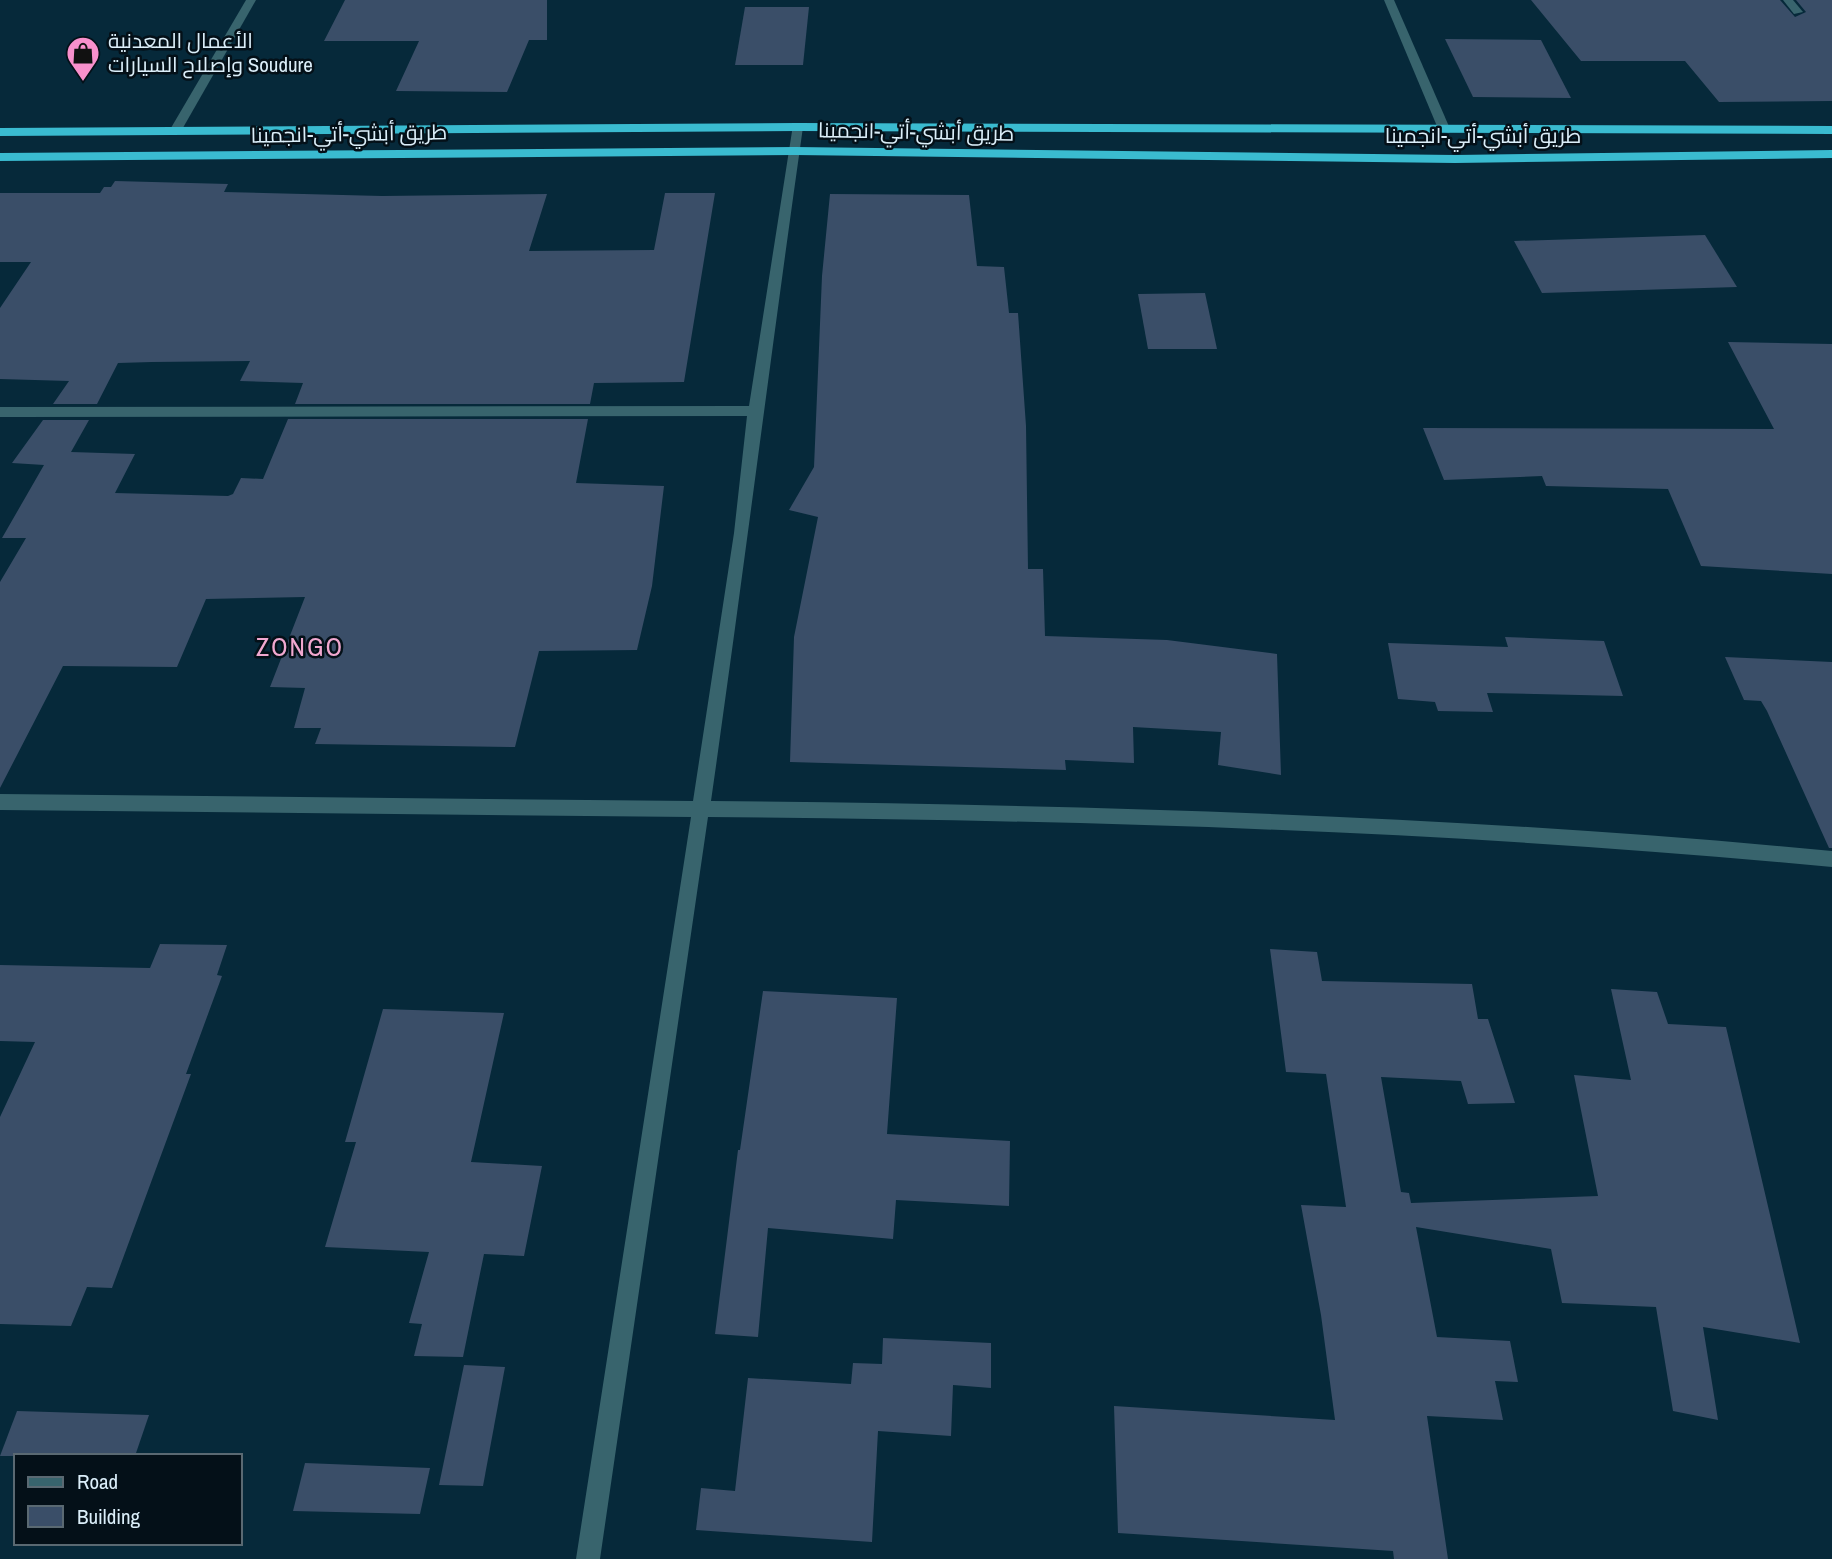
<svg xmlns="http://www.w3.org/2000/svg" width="1832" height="1559" viewBox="0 0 1832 1559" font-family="'Archivo Narrow',Cairo,sans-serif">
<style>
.building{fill:#3a4e68}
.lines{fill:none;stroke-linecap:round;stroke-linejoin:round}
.minor{fill:#38646d;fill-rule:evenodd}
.highway{fill:#3abbd0;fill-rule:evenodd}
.labels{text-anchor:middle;stroke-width:5;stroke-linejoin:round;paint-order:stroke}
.far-poi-label{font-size:21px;fill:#dbeef9;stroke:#041018;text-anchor:start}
.far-street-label{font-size:21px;fill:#dbeef9;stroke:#041018}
.neighbourhood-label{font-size:26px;letter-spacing:2px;fill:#f1a8d0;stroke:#041018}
</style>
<rect width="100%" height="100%" fill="#06293a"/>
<!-- building -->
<g class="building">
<path d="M345 0H547V40H529L507 92 396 91 419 41H324Z"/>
<path d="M1531 0H1780L1795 17 1806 12 1796 0H1832V101L1719 102 1685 61H1581Z"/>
<path d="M745 7H809L803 65H735Z"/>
<path d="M1445 39 1541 40 1571 98 1473 97Z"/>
<path d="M115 181 228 184 224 192 382 196 547 194 529 251 654 250 665 193H715L684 382 594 383 590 404H295L303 383 240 381 250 361 152 362 118 363 97 404H53L69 381 0 379V308L31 262H0V193H100L104 187H111Z"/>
<path d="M830 194 969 195 977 266 1004 267 1009 313H1018L1026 426 1028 569H1043L1045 636 1167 640 1277 654 1281 775 1218 765 1221 732 1133 727 1134 763 1065 760 1066 770 790 762 794 637 818 517 789 510 814 467 822 276Z"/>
<path d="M1705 235 1737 287 1542 293 1514 241Z"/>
<path d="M1205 293 1217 349H1148L1138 294Z"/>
<path d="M1728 342 1832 344V574L1701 566 1668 489 1546 486 1542 476 1444 480 1423 428 1774 429Z"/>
<path d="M288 419H588L576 483 664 486 652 586 637 650 539 651 515 747 315 744 321 728H294L305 688 270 687 305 597 206 599 177 667 63 666 0 788V582L26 538H2L44 465 12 463 43 420H89L71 452 135 454 115 493 228 496 233 494 241 478 263 479Z"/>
<path d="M1505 637 1604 641 1623 696 1487 693 1493 712 1438 711 1435 702 1398 699 1388 643 1508 647Z"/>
<path d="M1725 657 1832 662V848H1829L1767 711 1761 701 1744 700Z"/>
<path d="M160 944 227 945 217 975 222 976 186 1074H191L112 1288 87 1287 71 1326 0 1324V1117L35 1042 0 1041V965L150 968Z"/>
<path d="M1270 949 1317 952 1322 981 1472 984 1478 1019H1488L1515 1103 1468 1104 1461 1081 1381 1077 1401 1192 1409 1193 1411 1203 1598 1196 1574 1075 1631 1080 1611 989 1657 992 1668 1024 1726 1027 1800 1343 1703 1327 1718 1420 1673 1411 1656 1307 1562 1303 1551 1249 1416 1227 1437 1337 1510 1341 1518 1382 1495 1381 1503 1420 1427 1416 1448 1559H1394L1393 1551 1118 1533 1114 1406 1335 1420 1321 1315 1301 1205 1346 1207 1326 1074 1286 1072Z"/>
<path d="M763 991 897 998 887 1134 1010 1141 1009 1206 896 1200 893 1239 768 1228 758 1337 715 1334 738 1150H740Z"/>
<path d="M383 1009 504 1013 471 1162 542 1166 524 1256 484 1254 463 1357 414 1356 422 1324 409 1323 429 1252 325 1247 356 1142H345Z"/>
<path d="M883 1338 991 1343V1388L953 1385 951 1436 878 1431 872 1542 696 1530 701 1488 735 1491 748 1378 851 1384 853 1363 882 1364Z"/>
<path d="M464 1365 505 1367 483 1486 439 1485Z"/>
<path d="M17 1411 149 1415 135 1456H0Z"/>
<path d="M305 1463 430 1468 420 1514 293 1511Z"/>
</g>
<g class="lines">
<!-- minor -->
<g class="minor">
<path d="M246 0H256L180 133 170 135 168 133Z"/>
<path d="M1384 0H1394L1451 131 1449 133 1439 131Z"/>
<path d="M1783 0H1793L1803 12 1794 14Z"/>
<path d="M793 125 803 127C771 352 743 577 711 801 1084 805 1460 815 1832 851V867C1459 831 1083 820 708 817L600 1559H576L691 817 0 810V794L693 801 734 533 747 416 0 417V407L749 406Z"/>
</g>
<!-- highway -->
<g class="highway">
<path d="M797 123 1832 126V134L797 131 0 136V128Z"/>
<path d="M795 147 1455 155 1832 150V158L1455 163 795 155 0 161V153Z"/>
</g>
</g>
<!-- icons -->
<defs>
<symbol id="shop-pin" viewBox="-11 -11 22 30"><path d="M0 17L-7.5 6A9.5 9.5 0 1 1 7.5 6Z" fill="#f890cc" stroke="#041018"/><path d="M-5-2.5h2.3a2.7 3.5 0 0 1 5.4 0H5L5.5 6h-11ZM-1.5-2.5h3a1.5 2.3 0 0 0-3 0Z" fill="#111"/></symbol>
</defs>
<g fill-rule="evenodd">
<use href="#shop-pin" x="64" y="34" width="38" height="52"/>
</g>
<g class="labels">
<!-- far-poi labels -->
<g class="far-poi-label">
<text x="108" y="48">الأعمال المعدنية<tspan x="108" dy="24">وإصلاح السيارات Soudure</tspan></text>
</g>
<!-- far-street labels -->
<g class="far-street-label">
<text transform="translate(916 132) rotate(1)" y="7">طريق أبشي-أتي-انجمينا</text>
<text transform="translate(349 134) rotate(-1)" y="7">طريق أبشي-أتي-انجمينا</text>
<text x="1483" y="143">طريق أبشي-أتي-انجمينا</text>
</g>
<!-- neighbourhood labels -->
<g class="neighbourhood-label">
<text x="300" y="656">ZONGO</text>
</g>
</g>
<!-- legend -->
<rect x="14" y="1454" width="228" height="91" fill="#041018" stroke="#5a6972" stroke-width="2"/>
<rect x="28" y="1477" width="35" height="10" fill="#38646d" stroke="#5a6972" stroke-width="2"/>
<text x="77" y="1489" font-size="21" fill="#dbeef9">Road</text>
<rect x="28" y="1506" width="35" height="21" fill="#3a4e68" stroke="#5a6972" stroke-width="2"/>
<text x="77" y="1524" font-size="21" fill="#dbeef9">Building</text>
</svg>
